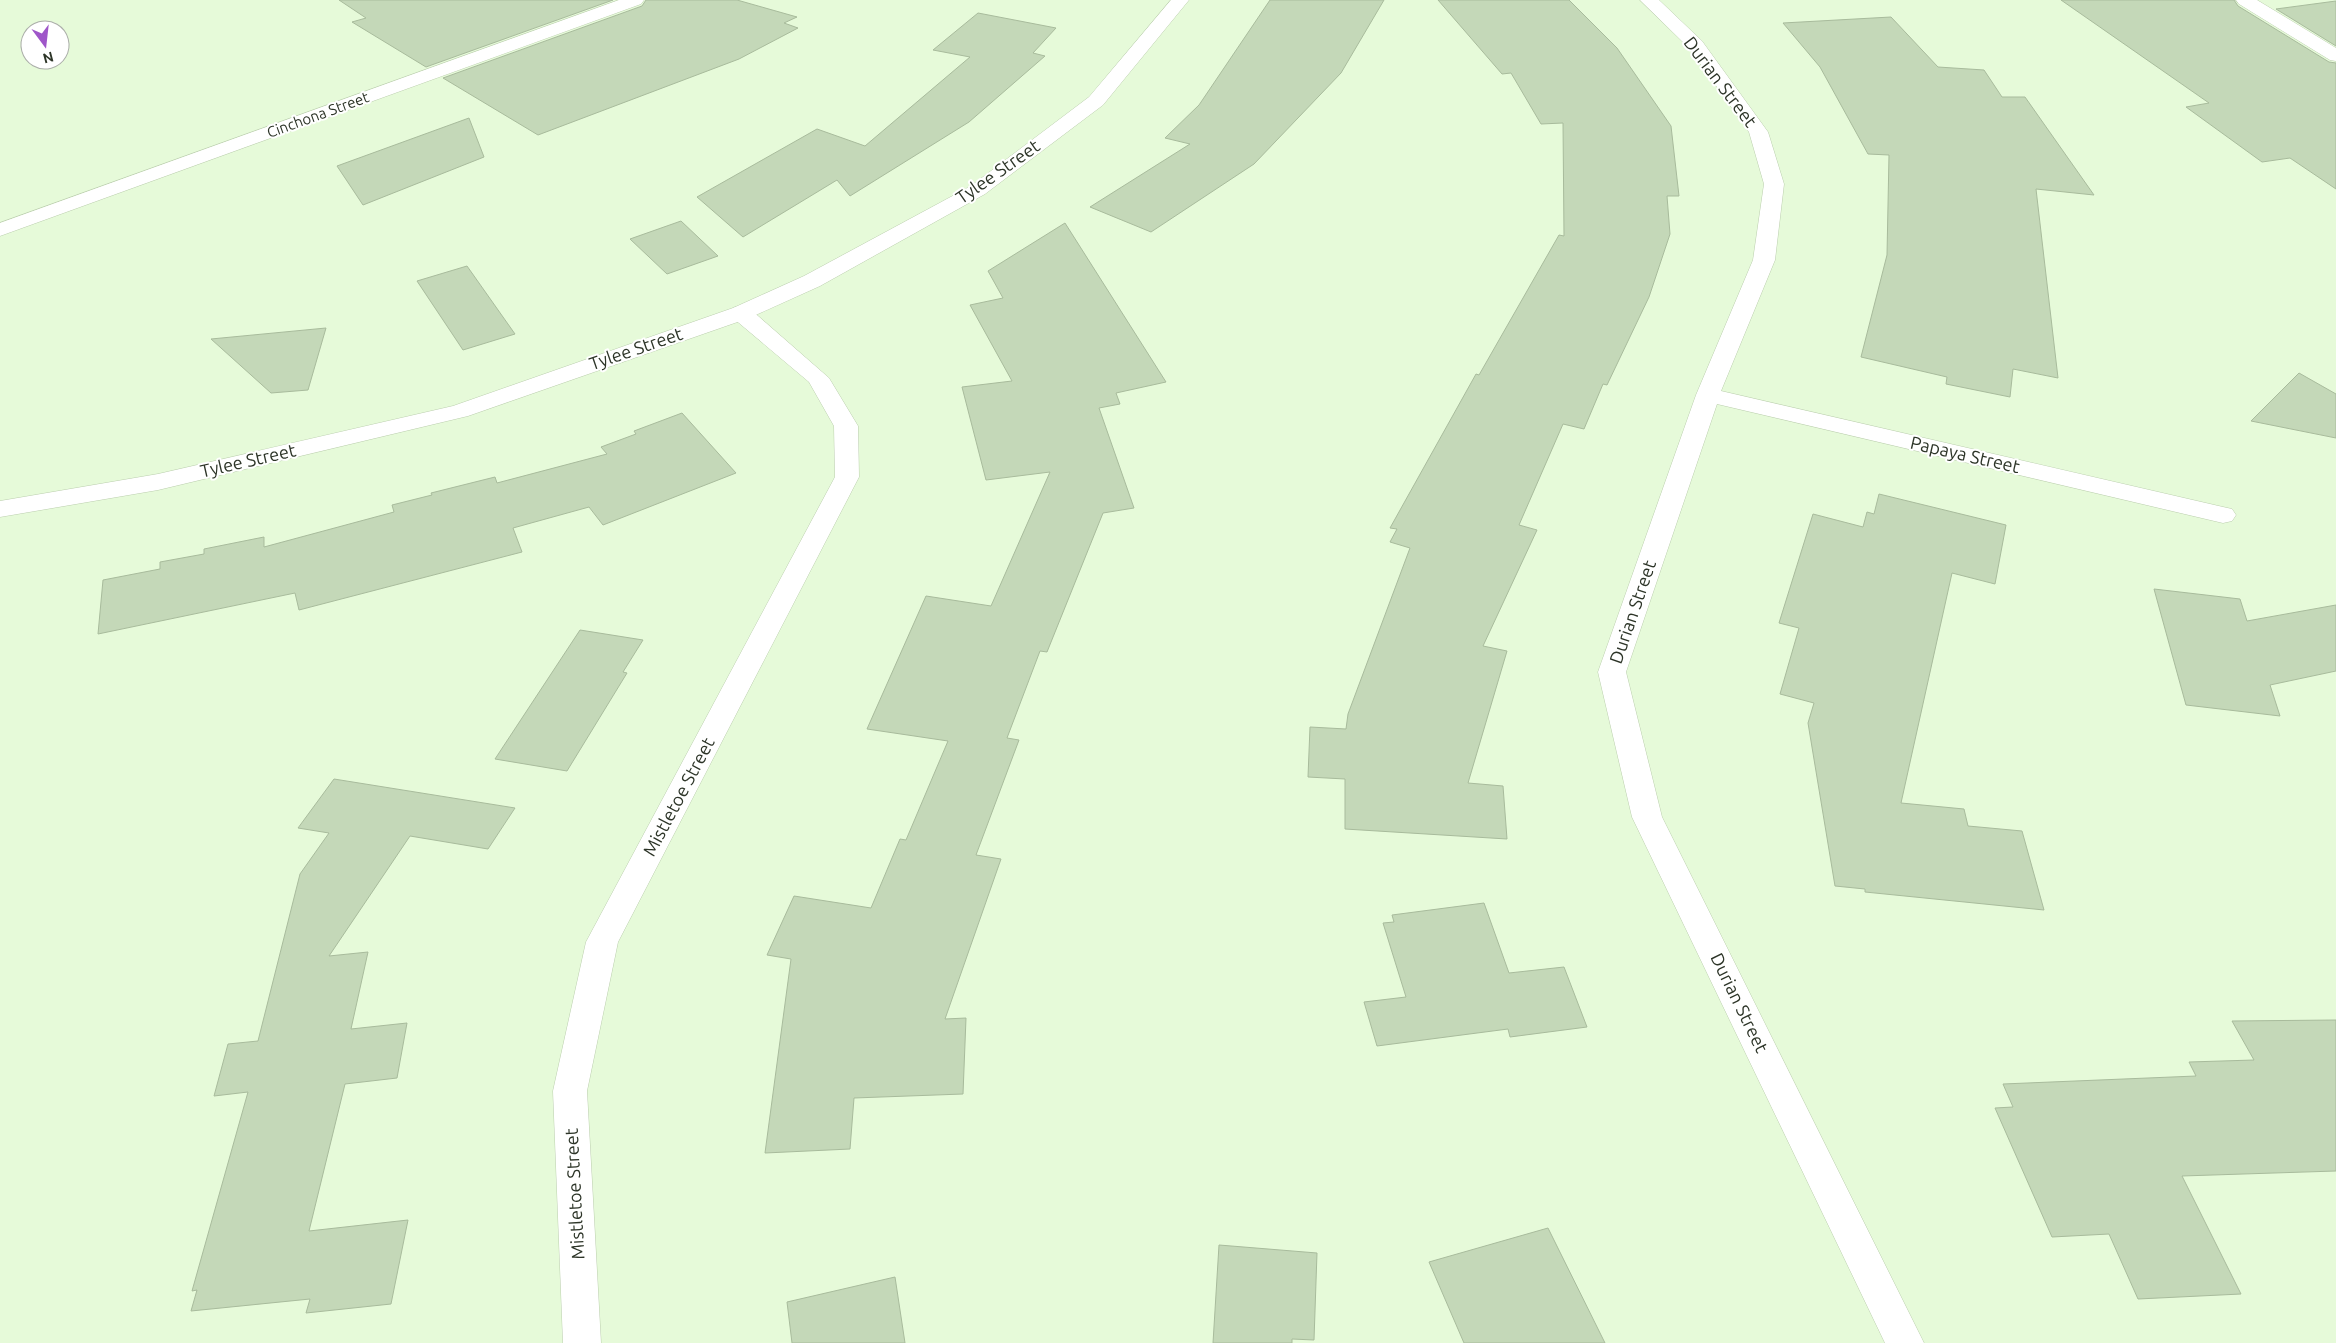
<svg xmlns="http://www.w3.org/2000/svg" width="2336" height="1343" viewBox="0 0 2336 1343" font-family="Ubuntu,sans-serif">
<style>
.building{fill:#c4d8b8;stroke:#a8bb9c}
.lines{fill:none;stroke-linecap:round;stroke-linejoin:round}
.street-casing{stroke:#bbceae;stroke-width:1}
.secondary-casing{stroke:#bbceae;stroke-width:1}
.street{fill:#fff;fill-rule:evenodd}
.secondary{fill:#fff;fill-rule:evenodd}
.labels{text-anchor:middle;stroke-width:4;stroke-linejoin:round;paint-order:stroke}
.far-street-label{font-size:15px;fill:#2d3528;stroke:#fff}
.street-label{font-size:18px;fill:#2d3528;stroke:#fff}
</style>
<rect width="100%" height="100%" fill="#e6fad9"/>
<!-- building -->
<g class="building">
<path d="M339 0H613L426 67 352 22 366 18Z"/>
<path d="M646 0H737L797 17 784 23 798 28 739 59 538 135 443 78 642 6Z"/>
<path d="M1270 0H1384L1341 73 1254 164 1151 232 1090 207 1190 144 1165 138 1199 105Z"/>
<path d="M1438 0H1569L1617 48 1671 126 1679 196H1667L1670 234 1649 297 1607 385 1603 384 1584 429 1563 424 1519 525 1537 530 1483 646 1507 651 1468 783 1503 786 1507 839 1345 829V779L1308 777 1310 727 1346 729 1348 714 1410 548 1390 542 1397 529 1390 528 1476 374 1479 375 1559 235 1564 236 1563 123 1541 124 1511 73 1502 74Z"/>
<path d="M2061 0H2234L2238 6 2329 62 2336 63V189L2290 158 2262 162 2186 107 2209 103Z"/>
<path d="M2336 1V46L2276 9Z"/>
<path d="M978 13 1056 28 1033 53 1045 56 969 122 850 196 837 180 743 237 697 197 817 129 865 146 970 57 933 50Z"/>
<path d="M1891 17 1938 67 1984 70 2002 97H2025L2094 195 2036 189 2058 378 2013 369 2010 397 1946 384 1947 377 1861 357 1887 255 1889 155 1868 154 1820 67 1783 23Z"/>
<path d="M469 118 484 157 363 205 337 166Z"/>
<path d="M681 221 718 256 667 274 630 239Z"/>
<path d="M1065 223 1166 382 1116 393 1120 404 1099 408 1134 508 1103 513 1047 652 1040 651 1007 738 1019 740 976 855 1001 859 945 1019 966 1018 963 1094 854 1098 850 1149 765 1153 791 959 767 955 794 896 871 908 900 839 906 840 948 741 867 729 926 596 991 606 1050 472 986 480 962 387 1012 381 970 305 1003 298 988 271Z"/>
<path d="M467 266 515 334 463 350 417 281Z"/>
<path d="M326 328 308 390 271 393 211 339Z"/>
<path d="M2299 373 2336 394V438L2251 421Z"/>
<path d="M682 413 736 473 603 525 589 507 513 528 522 552 299 610 295 593 98 634 103 580 160 569V562L204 554V549L264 537V547L394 512 392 505 432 495 431 493 495 477 497 483 607 454 601 447 636 434 634 431Z"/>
<path d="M1879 494 2006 525 1995 584 1952 573 1901 803 1964 809 1968 826 2022 831 2044 910 1865 892V889L1835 886 1808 723 1814 703 1780 694 1799 628 1779 623 1813 514 1863 527 1867 512 1874 514Z"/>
<path d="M2154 589 2240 599 2247 621 2336 605V671L2270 685 2280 716 2186 705Z"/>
<path d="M580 630 643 640 623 672 627 673 567 771 495 759Z"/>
<path d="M334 779 515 808 488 849 410 836 329 956 368 952 351 1029 407 1023 397 1078 345 1084 309 1231 408 1220 391 1304 306 1313 310 1299 191 1311 197 1290 192 1291 248 1092 214 1096 228 1044 258 1041 300 874 329 833 298 828Z"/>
<path d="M1484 903 1509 973 1564 967 1587 1027 1510 1037 1508 1029 1377 1046 1364 1002 1406 997 1383 923 1394 922 1392 915Z"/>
<path d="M2336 1020V1171L2182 1176 2241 1294 2138 1299 2109 1234 2052 1237 1995 1108 2013 1107 2003 1084 2196 1076 2189 1062 2254 1060 2232 1021Z"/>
<path d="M1548 1228 1605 1343H1464L1429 1262Z"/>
<path d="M1219 1245 1317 1253 1314 1340 1292 1339V1343H1213Z"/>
<path d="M895 1277 905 1343H792L787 1302Z"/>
</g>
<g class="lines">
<defs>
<g id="street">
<path d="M619 0H644L641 4 0 236V223Z"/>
<path d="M1640 0H1659L1702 41 1768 132 1784 184 1775 260 1721 391 2223 507 2232 509 2236 515 2232 521 2223 523 1717 404 1626 672 1662 817 1924 1343H1885L1632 817 1598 672 1696 395 1753 260 1764 184 1749 132 1690 49Z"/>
<path d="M2236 0H2257L2336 48V61L2330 60 2239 4Z"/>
<path d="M741 306 749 308 829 378 858 426 859 477 618 942 587 1091 601 1343H563L553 1091 586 942 835 477 834 426 809 382 733 318 730 313 733 308Z"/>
</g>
<path id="secondary" d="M1171 0H1189L1103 105 985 194 820 286 749 318 468 416 158 490 0 517V501L158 474 453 406 733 308 804 276 971 186 1089 97Z"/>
</defs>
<!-- street casing -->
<use href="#street" class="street-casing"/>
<!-- secondary casing -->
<use href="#secondary" class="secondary-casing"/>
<!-- street -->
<use href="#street" class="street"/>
<!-- secondary -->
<use href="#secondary" class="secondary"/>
</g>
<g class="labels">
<!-- far-street labels -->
<g class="far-street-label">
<text transform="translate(318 115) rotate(-20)" y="5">Cinchona Street</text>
</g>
<!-- street labels -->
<g class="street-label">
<text transform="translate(1720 82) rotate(53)" y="6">Durian Street</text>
<text transform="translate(998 172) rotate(-35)" y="6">Tylee Street</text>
<text transform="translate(636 349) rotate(-19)" y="6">Tylee Street</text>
<text transform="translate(1965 455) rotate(13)" y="6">Papaya Street</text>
<text transform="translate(248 461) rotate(-13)" y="6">Tylee Street</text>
<text transform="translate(1633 612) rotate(-71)" y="6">Durian Street</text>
<text transform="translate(679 797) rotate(-62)" y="6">Mistletoe Street</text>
<text transform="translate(1739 1003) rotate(64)" y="6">Durian Street</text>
<text transform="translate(575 1194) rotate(-93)" y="6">Mistletoe Street</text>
</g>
</g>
<!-- north arrow -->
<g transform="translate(45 45) rotate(165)"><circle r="24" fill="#ffffff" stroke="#abaea9"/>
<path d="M0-4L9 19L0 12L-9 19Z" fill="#9f56c9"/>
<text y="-8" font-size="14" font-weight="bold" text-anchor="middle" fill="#2d3528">N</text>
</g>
</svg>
